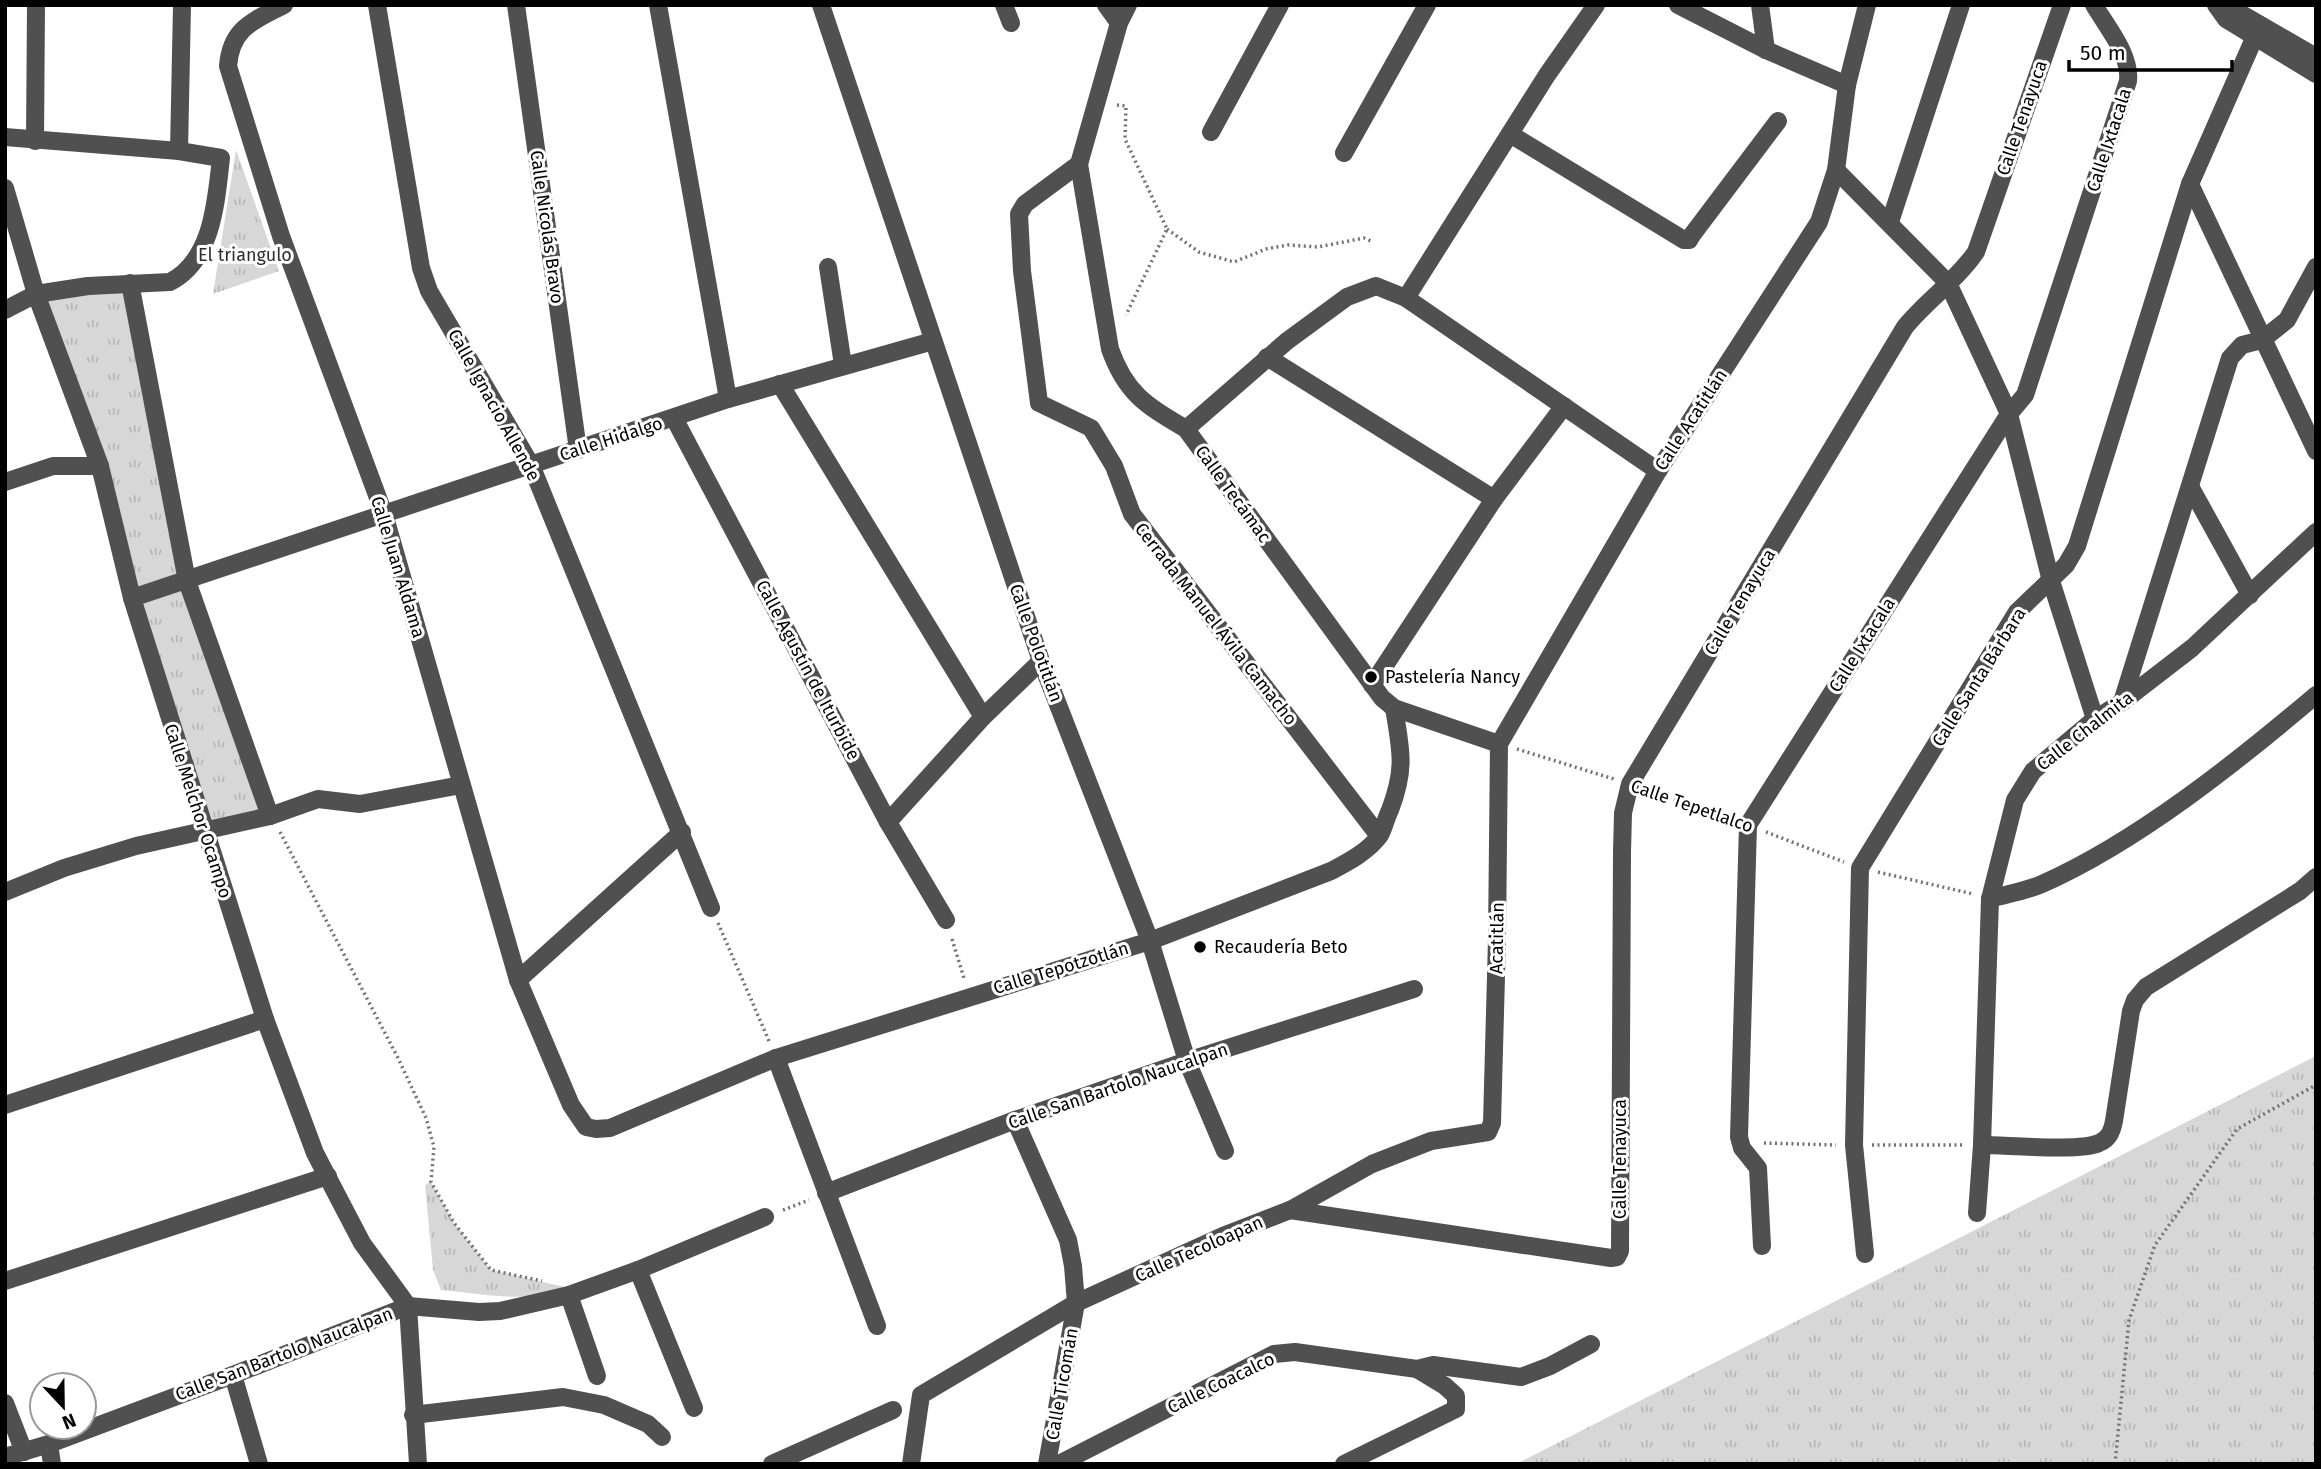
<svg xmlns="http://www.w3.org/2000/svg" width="2321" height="1469" viewBox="0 0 2321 1469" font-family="'Fira Sans',sans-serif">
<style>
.grass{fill:url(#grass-tufts)}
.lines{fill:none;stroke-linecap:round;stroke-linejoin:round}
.path{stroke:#727272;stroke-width:3.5;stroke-dasharray:2 3.5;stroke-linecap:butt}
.minor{stroke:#505050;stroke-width:18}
.poi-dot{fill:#000;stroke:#fff;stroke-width:2.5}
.labels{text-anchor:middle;stroke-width:6;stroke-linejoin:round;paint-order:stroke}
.street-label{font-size:18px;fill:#000;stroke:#fff}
.park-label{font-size:18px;fill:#2e2e2e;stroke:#fff}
.poi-label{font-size:18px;fill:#000;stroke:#fff;text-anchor:start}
</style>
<defs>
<pattern id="grass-tufts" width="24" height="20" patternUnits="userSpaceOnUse" patternTransform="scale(1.75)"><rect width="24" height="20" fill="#d7d7d7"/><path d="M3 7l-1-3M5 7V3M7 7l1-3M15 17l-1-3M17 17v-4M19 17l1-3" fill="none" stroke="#b7b7b7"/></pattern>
</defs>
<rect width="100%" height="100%" fill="#fff"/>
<!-- grass -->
<g class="grass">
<path d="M236 150 279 271 213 294Z"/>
<path d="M130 283 187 581 270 816 204 830 36 295Z"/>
<path d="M2316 1056V1464H1516Z"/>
<path d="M431 1182 454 1223 491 1270 565 1287C537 1305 474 1293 441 1290L433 1270 425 1185Z"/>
</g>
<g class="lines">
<!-- path -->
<g class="path">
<path d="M1117 105 1126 106 1125 139 1167 229 1126 315"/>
<path d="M1167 229 1199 252 1234 262 1266 249 1288 245 1318 247 1364 238 1373 242"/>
<path d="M1517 749 1614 779"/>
<path d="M1648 790 1730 819"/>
<path d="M280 832 398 1058 426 1118 434 1147 431 1182 454 1223 491 1270 542 1281"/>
<path d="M1766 832 1844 862"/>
<path d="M1878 872 1973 894"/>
<path d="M718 923 769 1041"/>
<path d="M952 939 964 978"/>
<path d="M1764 1143 1836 1145"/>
<path d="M1872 1145H1962"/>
<path d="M783 1210 809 1200"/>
<path d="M2115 1464 2129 1320 2155 1245 2237 1129 2316 1085"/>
</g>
<!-- minor -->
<g class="minor">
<path d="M284 5C253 21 231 28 228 66L281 236 384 514 518 980 571 1105 586 1127 596 1129 610 1128 776 1058 1150 941 1331 871C1348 862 1369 851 1380 835 1384 828 1386 818 1390 810 1406 768 1401 751 1394 708"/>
<path d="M377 5 421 268 429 291 531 465 711 908"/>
<path d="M516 5 578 450"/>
<path d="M658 5 728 399"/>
<path d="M821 5 1041 661 1150 941 1187 1061 1225 1151"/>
<path d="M1004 5 1011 23"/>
<path d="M1106 5 1119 23"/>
<path d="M1128 5 1119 23 1079 164 1025 204 1019 214 1022 271 1039 403 1091 428 1114 466 1132 514 1379 836"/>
<path d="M1678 5 1766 50 1847 85"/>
<path d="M1760 5 1766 50"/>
<path d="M2216 5 2226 19 2316 74"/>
<path d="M2226 5 2316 57"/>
<path d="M1211 132 1280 5"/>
<path d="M1510 134 1684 240H1689L1692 235 1778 121"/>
<path d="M5 137 179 151 221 158C216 201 213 260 170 282L88 286 36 294 5 310"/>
<path d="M35 141 36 5"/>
<path d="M179 151 182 5"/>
<path d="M1344 153 1427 5"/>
<path d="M1079 164 1110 349C1126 394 1146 405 1186 429L1382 698 1394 708 1499 744"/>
<path d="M1836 170 1948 283 2009 414 2051 581 2095 719"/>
<path d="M2190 184 2316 451"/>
<path d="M5 188 36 294 100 466 132 598 265 1019 315 1153 362 1243 408 1306 418 1464"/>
<path d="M1890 222 1961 5"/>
<path d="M828 267 843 365"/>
<path d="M130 283 187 581 270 816"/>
<path d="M1406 298 1547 75 1596 5"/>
<path d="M1267 357 1494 499"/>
<path d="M780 384 983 717"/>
<path d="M674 418 888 822 946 920"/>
<path d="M1186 429 1287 341 1347 297 1376 286 1406 298 1658 471"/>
<path d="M5 482 53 466H100"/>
<path d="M2191 488 2250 595"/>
<path d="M132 598 728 399 933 341"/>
<path d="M1372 685 1494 499 1564 406"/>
<path d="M2122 702 2230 358 2242 345 2262 340 2287 320 2316 267"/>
<path d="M888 822 983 717 1041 661"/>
<path d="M5 892 64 868 136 846 270 816 318 799 360 804 461 785"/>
<path d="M1990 899C2007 894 2026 891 2042 884 2137 842 2237 762 2316 695"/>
<path d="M518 980 682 832"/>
<path d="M776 1058 877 1326"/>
<path d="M5 1105 265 1019"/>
<path d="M1015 1120 1068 1240 1073 1266 1076 1303 1047 1464"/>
<path d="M1982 1145C2007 1145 2080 1152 2099 1143 2109 1139 2112 1131 2114 1121L2131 1011 2135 1000 2146 987 2300 891 2316 877"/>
<path d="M826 1193 1015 1120 1187 1061 1414 989"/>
<path d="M1290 1210 1611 1258 1617 1257 1620 1251 1622 852 1623 813 1630 784 1905 327C1927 300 1956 281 1976 252L2062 5"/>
<path d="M1977 1213 1982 1145 1990 899 2015 800 2033 771 2095 719 2122 702 2192 648 2316 532"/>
<path d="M1762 1246 1758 1168 1742 1148 1739 1137 1748 825 2009 414 2025 395 2128 81C2131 55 2107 27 2094 5"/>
<path d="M1865 1254 1854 1145 1860 868 2017 612 2066 565 2077 546 2190 184 2260 25"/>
<path d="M638 1270 694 1408"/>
<path d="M5 1281 328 1176"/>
<path d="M569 1295 597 1376"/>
<path d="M1417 1369 1433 1365 1521 1377 1550 1366 1591 1344"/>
<path d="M233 1375 259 1464"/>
<path d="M5 1403 24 1452"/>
<path d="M413 1415 563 1397 604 1405 648 1424 662 1437"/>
<path d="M49 1444 52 1464"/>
<path d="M5 1457 49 1444 233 1375 408 1306 479 1312 500 1311 569 1295 638 1270 765 1217"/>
<path d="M772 1464 893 1410"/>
<path d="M911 1464 921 1395 1076 1303 1223 1236 1290 1210 1372 1164 1431 1141 1488 1132 1492 1123 1497 939 1499 744 1658 471 1819 222 1836 170 1847 85 1867 5"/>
<path d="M1059 1464 1274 1354 1295 1352 1417 1369 1445 1386 1456 1396V1409L1344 1464"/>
</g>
</g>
<!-- markers -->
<g class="poi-dot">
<circle cx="1371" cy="677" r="7"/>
<circle cx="1200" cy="947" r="7"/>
</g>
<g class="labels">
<!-- street labels -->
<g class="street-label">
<text transform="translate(2022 118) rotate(-71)" y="6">Calle Tenayuca</text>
<text transform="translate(2109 140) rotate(-72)" y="6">Calle Ixtacala</text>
<text transform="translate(547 227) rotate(82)" y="6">Calle Nicolás Bravo</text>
<text transform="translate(494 405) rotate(61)" y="6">Calle Ignacio Allende</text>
<text transform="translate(1691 420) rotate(-57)" y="6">Calle Acatitlán</text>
<text transform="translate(611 439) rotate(-18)" y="6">Calle Hidalgo</text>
<text transform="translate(1233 494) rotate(54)" y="6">Calle Tecámac</text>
<text transform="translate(398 567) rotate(73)" y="6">Calle Juan Aldama</text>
<text transform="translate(1740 602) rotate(-59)" y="6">Calle Tenayuca</text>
<text transform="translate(1216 624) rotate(52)" y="6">Cerrada Manuel Ávila Camacho</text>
<text transform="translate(1036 643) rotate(70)" y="6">Calle Polotitlán</text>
<text transform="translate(1862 645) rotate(-58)" y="6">Calle Ixtacala</text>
<text transform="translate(808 670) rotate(62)" y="6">Calle Agustín de Iturbide</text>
<text transform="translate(1979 677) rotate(-58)" y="6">Calle Santa Bárbara</text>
<text transform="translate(2085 731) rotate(-38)" y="6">Calle Chalmita</text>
<text transform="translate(1692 806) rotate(19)" y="6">Calle Tepetlalco</text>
<text transform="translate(198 811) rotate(72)" y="6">Calle Melchor Ocampo</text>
<text transform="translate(1497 938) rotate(-89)" y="6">Acatitlán</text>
<text transform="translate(1061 968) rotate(-17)" y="6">Calle Tepotzotlán</text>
<text transform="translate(1118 1086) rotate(-19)" y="6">Calle San Bartolo Naucalpan</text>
<text transform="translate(1620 1159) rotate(-90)" y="6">Calle Tenayuca</text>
<text transform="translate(1199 1249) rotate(-24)" y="6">Calle Tecoloapan</text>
<text transform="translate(284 1354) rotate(-21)" y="6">Calle San Bartolo Naucalpan</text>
<text transform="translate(1221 1383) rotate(-26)" y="6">Calle Coacalco</text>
<text transform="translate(1062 1384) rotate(-80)" y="6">Calle Ticomán</text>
</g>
<!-- park labels -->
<g class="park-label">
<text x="245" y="261">El triangulo</text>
</g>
<!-- poi labels -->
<g class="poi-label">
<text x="1385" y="683">Pastelería Nancy</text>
<text x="1214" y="953">Recaudería Beto</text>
</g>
</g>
<!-- border -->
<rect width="2321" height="1469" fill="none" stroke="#000000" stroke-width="14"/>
<!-- north arrow -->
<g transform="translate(63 1406) rotate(158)"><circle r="33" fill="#ffffff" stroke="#999999" stroke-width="2"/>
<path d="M0-5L12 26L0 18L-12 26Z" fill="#000000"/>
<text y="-10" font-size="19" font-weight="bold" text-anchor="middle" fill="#000000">N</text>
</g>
<!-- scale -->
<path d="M2069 60v10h163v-10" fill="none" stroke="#000000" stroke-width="3.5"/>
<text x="2080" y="60" font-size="21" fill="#000000" stroke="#ffffff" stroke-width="5" paint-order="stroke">50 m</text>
</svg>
